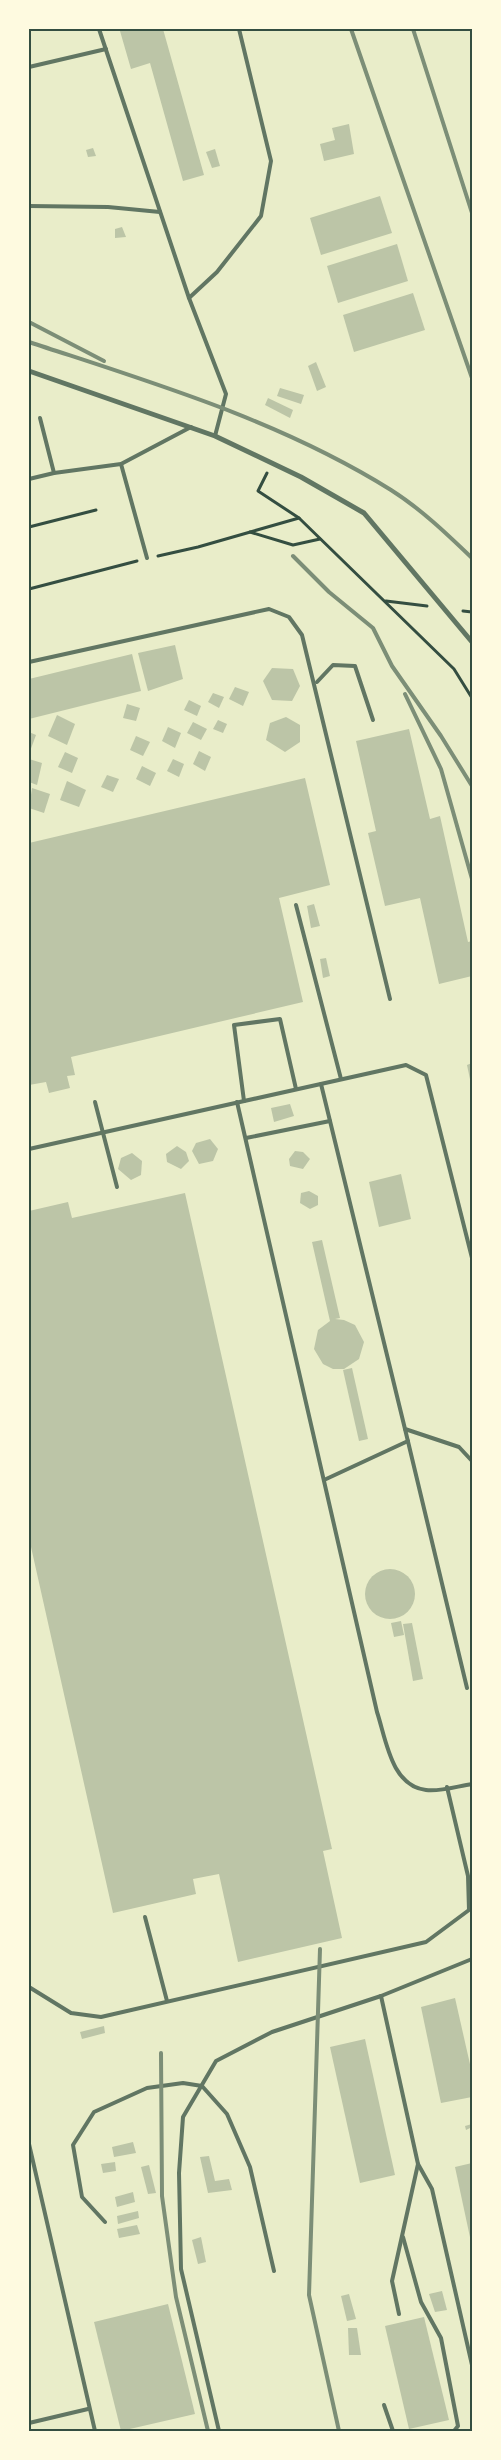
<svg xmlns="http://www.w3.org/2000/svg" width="501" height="2460" viewBox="0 0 501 2460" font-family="Inter,sans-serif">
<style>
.building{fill:#bcc5a7}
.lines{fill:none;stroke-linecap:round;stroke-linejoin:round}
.path{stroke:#344e41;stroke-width:3}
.service{stroke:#617663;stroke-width:4}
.minor{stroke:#617663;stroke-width:5}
.rail{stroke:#7c8e77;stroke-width:4}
.neatline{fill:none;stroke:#344e41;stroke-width:2}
</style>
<rect width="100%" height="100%" fill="#e9edc9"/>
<!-- building -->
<g class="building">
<path d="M129 29H163L204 175 183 181 150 63 131 69 120 31Z"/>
<path d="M349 124 354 154 324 161 320 144 335 140 332 128Z"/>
<path d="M93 148 96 156 88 157 86 150Z"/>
<path d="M215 149 220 166 212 168 206 152Z"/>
<path d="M380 196 392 233 321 255 310 218Z"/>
<path d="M122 227 126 237 115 238V229Z"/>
<path d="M397 244 408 281 338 303 327 266Z"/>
<path d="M413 293 425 330 354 352 343 315Z"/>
<path d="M316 362 326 387 317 391 308 366Z"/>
<path d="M280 388 304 395 301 404 277 396Z"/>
<path d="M268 398 293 410 290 418 265 405Z"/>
<path d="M175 645 183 679 148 691 138 653Z"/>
<path d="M132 654 141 691 29 719V679Z"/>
<path d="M272 668 293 669 300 686 292 701 272 700 263 681Z"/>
<path d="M235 687 249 692 243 706 229 699Z"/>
<path d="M213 693 224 697 219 708 208 702Z"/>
<path d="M189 700 201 706 197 716 184 710Z"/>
<path d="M127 704 140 708 136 721 123 718Z"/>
<path d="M57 715 75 724 67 745 48 736Z"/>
<path d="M286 717 300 725V742L285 752 266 740 270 723Z"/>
<path d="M218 720 227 724 223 733 213 729Z"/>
<path d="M193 722 207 729 201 740 187 733Z"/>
<path d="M168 727 181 733 175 748 162 741Z"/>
<path d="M409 729 430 819 440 816 468 942 472 941V976L439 984 420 898 385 906 368 833 376 831 356 741Z"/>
<path d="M29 732 36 735 29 754Z"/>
<path d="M136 736 150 742 143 756 130 750Z"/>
<path d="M199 751 211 757 205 771 193 764Z"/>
<path d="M65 752 78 758 72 773 58 767Z"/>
<path d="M29 759 42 763 37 785 29 782Z"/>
<path d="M173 759 184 764 179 777 167 771Z"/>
<path d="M142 766 156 773 150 786 136 779Z"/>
<path d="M107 775 119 779 113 792 101 787Z"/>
<path d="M305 778 330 885 279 898 303 1002 71 1057 75 1075 67 1076 70 1088 49 1093 46 1082 29 1085V843Z"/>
<path d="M67 781 86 790 79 807 60 800Z"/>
<path d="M32 788 50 794 44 813 29 808Z"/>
<path d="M314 904 320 926 311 928 307 906Z"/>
<path d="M326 958 330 976 323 978 320 959Z"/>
<path d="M472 1063V1084H471L467 1065Z"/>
<path d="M290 1104 294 1116 274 1122 271 1108Z"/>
<path d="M210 1139 218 1149 213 1161 199 1164 192 1151 196 1143Z"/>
<path d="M177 1146 186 1152 189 1161 181 1169 167 1162 166 1154Z"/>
<path d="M295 1151 303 1152 310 1159 303 1169 290 1166 289 1159Z"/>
<path d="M132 1153 142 1161 141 1175 131 1180 118 1169 121 1158Z"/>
<path d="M401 1174 411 1219 379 1227 369 1182Z"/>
<path d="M309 1191 318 1196V1205L310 1209 300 1203 301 1193Z"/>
<path d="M185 1193 332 1849 323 1851 342 1938 238 1962 219 1874 193 1879 196 1894 113 1913 29 1538V1211L68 1202 72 1218Z"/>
<path d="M322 1240 340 1318 335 1319 344 1320 355 1325 364 1342 359 1359 344 1369H333L323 1364 314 1349 318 1330 330 1321 312 1242Z"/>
<path d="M352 1368 368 1439 359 1441 343 1370Z"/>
<circle cx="390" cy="1594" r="25"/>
<path d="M401 1621 404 1635 394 1637 391 1623Z"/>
<path d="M412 1623 423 1679 413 1681 403 1624Z"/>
<path d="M455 1998 472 2073V2097L441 2103 421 2007Z"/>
<path d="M104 2026 105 2033 82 2039 80 2032Z"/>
<path d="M365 2039 395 2175 360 2183 330 2047Z"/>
<path d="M472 2124V2127L466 2130 465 2126Z"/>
<path d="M133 2142 136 2153 114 2157 112 2147Z"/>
<path d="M209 2156 215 2181 229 2179 232 2190 208 2193 200 2157Z"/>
<path d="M115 2162 116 2171 103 2173 101 2164Z"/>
<path d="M472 2163V2242H471L455 2167Z"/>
<path d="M149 2165 156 2193 148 2194 141 2167Z"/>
<path d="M133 2192 135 2202 117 2207 115 2197Z"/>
<path d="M138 2211 139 2218 118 2224 117 2216Z"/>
<path d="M137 2225 140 2234 119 2238 117 2229Z"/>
<path d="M201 2237 206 2262 198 2264 192 2240Z"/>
<path d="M442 2291 447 2310 435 2312 429 2294Z"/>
<path d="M349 2294 356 2319 347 2321 341 2296Z"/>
<path d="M168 2304 195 2414 121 2431 94 2322Z"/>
<path d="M424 2317 449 2420 409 2429 385 2326Z"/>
<path d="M348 2328H357L361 2355H349Z"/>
</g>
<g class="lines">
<!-- path -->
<g class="path">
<path d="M267 473 258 491 299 518"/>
<path d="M29 527 96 510"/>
<path d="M250 532 293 545 320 539"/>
<path d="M158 556 198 547 299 518 454 669 472 698"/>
<path d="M29 589 137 561"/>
<path d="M386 601 427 606"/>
<path d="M463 611 472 612"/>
</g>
<!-- service -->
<g class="service">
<path d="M99 29 189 298 226 394 215 436"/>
<path d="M29 67 106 49"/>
<path d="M29 206 108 207 160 212"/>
<path d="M189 298 217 272 261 216 271 161 239 29"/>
<path d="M40 418 54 473"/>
<path d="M121 464 147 558"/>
<path d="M29 479 54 473 121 464 191 427"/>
<path d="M29 662 269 609 289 617 302 635 390 999"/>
<path d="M317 682 333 665 355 666 373 720"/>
<path d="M296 905 341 1079"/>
<path d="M321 1084 405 1429 459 1447 472 1461"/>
<path d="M244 1101 234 1025 280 1019 296 1089"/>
<path d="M95 1102 117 1187"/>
<path d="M237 1102 377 1712C386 1739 391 1786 426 1790 440 1792 458 1786 472 1784"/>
<path d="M246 1138 330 1121"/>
<path d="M29 1149 406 1065 426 1075 472 1258"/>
<path d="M405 1429 467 1688"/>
<path d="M324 1480 408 1441"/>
<path d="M145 1917 167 2001"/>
<path d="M29 1987 71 2013 101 2017 426 1942 469 1910 468 1876 447 1787"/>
<path d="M381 1996 418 2164 392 2281 399 2314"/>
<path d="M29 2144 95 2431"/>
<path d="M418 2164 432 2189 472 2365"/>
<path d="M105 2222 82 2197 73 2145 94 2112 147 2088 183 2083 202 2086 227 2114 250 2167 274 2271"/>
<path d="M403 2237 421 2302 441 2338 458 2426 454 2431"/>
<path d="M384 2405 393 2431"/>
<path d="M29 2423 88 2409"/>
<path d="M219 2431 181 2269 179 2173 183 2117 216 2061 272 2032 381 1996 472 1959"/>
</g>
<!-- minor -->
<path class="minor" d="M29 371 215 436 301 477 364 513 472 642"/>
<!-- rail -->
<g class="rail">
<path d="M351 29 472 378"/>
<path d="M413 29 472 213"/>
<path d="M29 322 104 361"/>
<path d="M29 342C153 383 279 420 391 490 421 509 447 534 472 558"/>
<path d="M293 556 329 592 373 628 392 666 441 736 472 786"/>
<path d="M405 694 441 769 472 879"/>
<path d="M320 1949 309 2295 339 2431"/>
<path d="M161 2053 162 2196 176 2297 208 2431"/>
</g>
</g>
<!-- border -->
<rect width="501" height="2460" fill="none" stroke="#fefae0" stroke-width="60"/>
<rect x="30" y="30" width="441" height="2400" class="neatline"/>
</svg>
